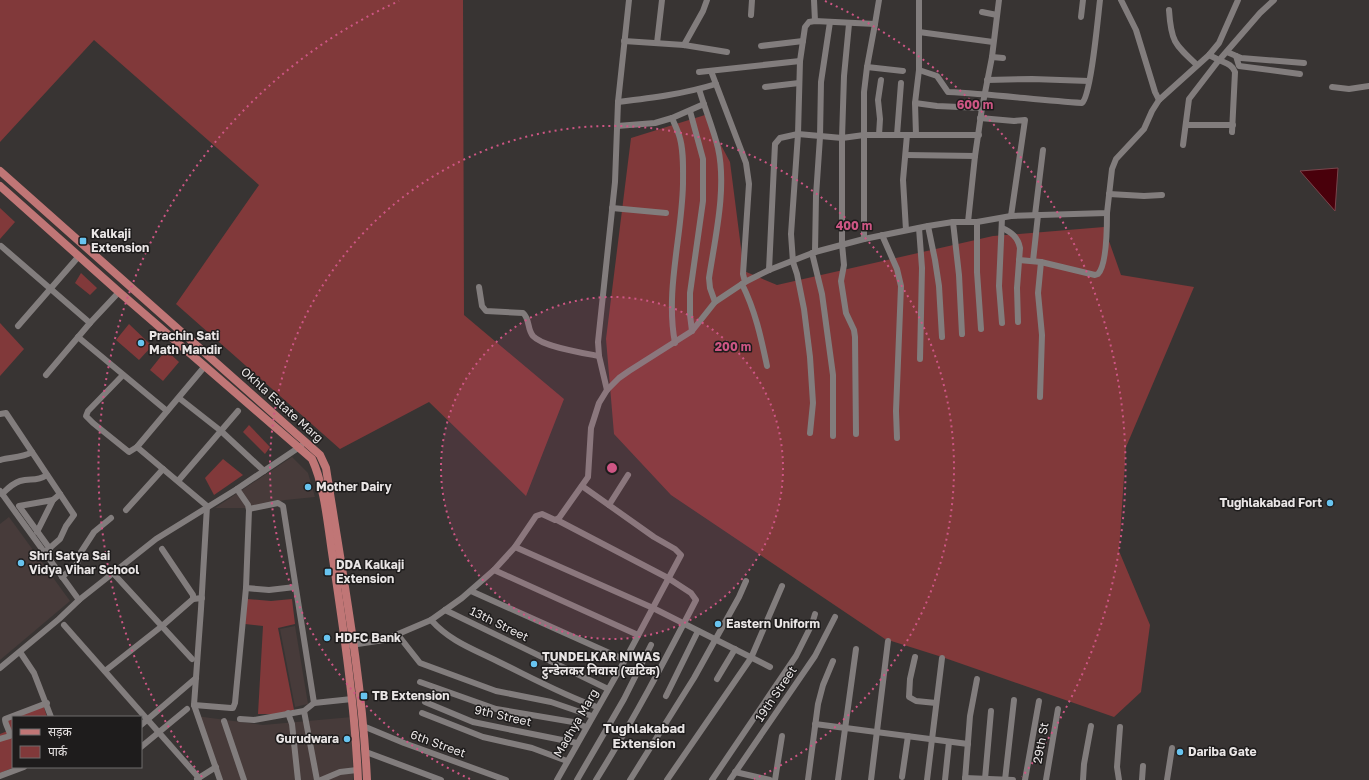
<svg xmlns="http://www.w3.org/2000/svg" width="1369" height="780" viewBox="0 0 1369 780" font-family="'Golos Text','Noto Sans Devanagari',sans-serif">
<style>
.built{fill:#473b3a}
.green{fill:#81393a}
.water{fill:#49000b;stroke:#79454c}
.lines{fill:none;stroke-linecap:round;stroke-linejoin:round}
.minor{stroke:#827d7d;stroke-width:6}
.major{stroke:#c07676;stroke-width:8}
.ring{fill:none;stroke:#ce5684;stroke-width:2;stroke-dasharray:2 4}
.poi-dot{fill:#68c4f0;stroke:#1e1c1c;stroke-width:1.5}
.labels{text-anchor:middle;stroke-width:3;stroke-linejoin:round;paint-order:stroke}
.poi-label{font-size:12px;font-weight:bold;fill:#e9e5e5;stroke:#1e1c1c;text-anchor:start}
.street-label{font-size:12px;fill:#e9e5e5;stroke:#1e1c1c}
.neighbourhood-label{font-size:13px;font-weight:bold;fill:#e9e5e5;stroke:#1e1c1c}
.centre{fill:#ce5684;stroke:#1e1c1c;stroke-width:2}
.ring-label{font-size:12px;text-anchor:middle;font-weight:bold;fill:#ce5684;stroke:#1e1c1c;stroke-width:3;stroke-linejoin:round;paint-order:stroke}
</style>
<rect width="100%" height="100%" fill="#383433"/>
<!-- built -->
<g class="built">
<path d="M292 457 308 473 315 497 285 500 250 508H215Z"/>
<path d="M9 517 70 601 0 660V524Z"/>
<path d="M295 626 308 704 295 707 280 629Z"/>
<path d="M196 716 263 725 352 717 353 780H219Z"/>
</g>
<!-- green -->
<g class="green">
<path d="M0 0H463L464 315 564 399 526 496 429 402 340 449 176 304 259 185 94 40 0 142Z"/>
<path d="M705 115 730 162 744 271 777 285 993 236 1104 227 1121 275 1194 287 1126 447 1119 551 1150 625 1141 692 1114 717 942 657 885 639 671 495 614 434 606 339 631 138Z"/>
<path d="M0 208 15 222 0 239Z"/>
<path d="M81 273 97 288 90 295 75 283Z"/>
<path d="M0 323 24 349 0 376Z"/>
<path d="M129 324 152 346 139 360 116 340Z"/>
<path d="M166 350 179 362 163 381 150 370Z"/>
<path d="M249 425 270 447 265 454 243 432Z"/>
<path d="M223 459 243 475 214 495 205 478Z"/>
<path d="M247 599 271 601 292 599 295 624 278 628 294 710 275 714H258L263 626 245 624Z"/>
<path d="M43 704 47 717H13V767H15L0 773V734L10 730 6 717Z"/>
</g>
<!-- water -->
<path class="water" d="M1338 168 1335 211 1300 171Z"/>
<g class="lines">
<!-- minor -->
<g class="minor">
<path d="M814 0 815 21"/>
<path d="M1121 0 1136 30 1155 92 1159 100"/>
<path d="M1169 10C1171 41 1174 44 1197 65"/>
<path d="M982 12 997 15"/>
<path d="M751 15 752 0"/>
<path d="M1081 17 1083 0"/>
<path d="M849 24 844 76 842 138V244L844 265 841 281 846 313 854 330 855 337 856 434"/>
<path d="M919 32 993 42"/>
<path d="M624 41 684 45 727 52"/>
<path d="M657 43 662 0"/>
<path d="M684 45 703 11 707 0"/>
<path d="M761 46 803 41"/>
<path d="M1227 52 1241 58 1304 63"/>
<path d="M1209 55 1219 60 1221 58 1260 13 1274 0"/>
<path d="M1236 56 1239 66 1300 74"/>
<path d="M992 57 1003 58"/>
<path d="M867 67 903 71"/>
<path d="M919 70 937 76 948 92C993 94 1037 100 1082 103 1091 96 1098 16 1100 0"/>
<path d="M711 71 746 163 749 184 743 274 745 282"/>
<path d="M699 72 800 61"/>
<path d="M987 80 1032 79 1089 81"/>
<path d="M765 87 799 83"/>
<path d="M1332 87 1349 89 1369 86"/>
<path d="M699 89C705 109 713 128 718 148 727 188 715 238 709 278L710 288 715 302"/>
<path d="M618 102C651 98 684 94 716 84"/>
<path d="M915 103 937 106 982 108"/>
<path d="M690 111 703 159V201L690 293V315L692 331"/>
<path d="M672 118C674 123 677 129 679 135 684 150 683 168 683 184 682 236 665 291 675 343"/>
<path d="M980 118 1014 121 1025 120 1011 216"/>
<path d="M1186 125H1233"/>
<path d="M617 126 655 123 672 118 704 104"/>
<path d="M879 135 880 119 878 100 881 80"/>
<path d="M897 135 901 83"/>
<path d="M916 135 915 103 919 70V0"/>
<path d="M1183 145 1189 99 1219 60C1225 63 1232 64 1235 72L1232 132"/>
<path d="M906 155 975 156"/>
<path d="M1109 194 1144 196 1162 195"/>
<path d="M612 208 666 213"/>
<path d="M1035 215 1043 150"/>
<path d="M953 222 959 275 962 334"/>
<path d="M968 222 975 156 982 108 992 57 999 0"/>
<path d="M977 222V272L981 329"/>
<path d="M928 226 935 260 939 286 942 337"/>
<path d="M919 228 922 268 920 359"/>
<path d="M1002 228C1011 232 1018 237 1020 248L1017 288 1018 322"/>
<path d="M906 230 903 180 907 135"/>
<path d="M882 235 897 269 901 286 896 411 897 438"/>
<path d="M864 239V92L867 67 875 24 879 0"/>
<path d="M1 246 90 323"/>
<path d="M815 252 816 196 820 137 821 82 830 22"/>
<path d="M812 253 822 294 833 375V436"/>
<path d="M1019 260 1041 262 1095 275 1098 274C1107 265 1107 227 1107 213"/>
<path d="M1033 261 1038 215"/>
<path d="M769 270 775 144 780 138 798 134 842 138 864 135H979"/>
<path d="M742 284C755 310 761 337 767 366"/>
<path d="M479 287 482 306 486 311 523 313C530 319 527 329 533 336 543 347 583 353 599 356"/>
<path d="M1002 323 999 286 1002 218"/>
<path d="M18 326 79 256"/>
<path d="M78 337 167 411"/>
<path d="M46 375 90 323 119 292"/>
<path d="M123 375 88 411 86 416 93 423 129 452 137 447 205 366"/>
<path d="M607 390 599 356 598 342 615 182 618 102 629 0"/>
<path d="M1040 397 1042 335 1038 293 1041 262"/>
<path d="M179 398 221 431 264 471"/>
<path d="M0 414 6 413 74 515 66 526 60 539 44 553"/>
<path d="M810 433 813 403 810 357 804 309 797 274 793 262 791 234 798 134 800 61 805 27 809 22 815 21 875 24"/>
<path d="M137 447 207 506 201 609 194 705 220 780"/>
<path d="M0 460C11 457 22 458 32 452"/>
<path d="M178 481 238 411"/>
<path d="M0 491 79 600"/>
<path d="M2 494C7 489 13 483 20 481 31 478 36 482 47 475"/>
<path d="M609 505 628 475"/>
<path d="M249 509 278 503 283 506 314 703"/>
<path d="M126 510 163 469"/>
<path d="M557 520 668 578 691 593 696 600C664 662 633 721 596 780"/>
<path d="M37 532 53 500"/>
<path d="M515 547 653 608 770 667"/>
<path d="M50 549 19 506 53 500 60 494"/>
<path d="M162 549 193 595V599"/>
<path d="M494 570 638 635"/>
<path d="M113 573 192 659"/>
<path d="M62 577 77 564 81 552 94 532 111 518"/>
<path d="M246 588 269 590 295 587"/>
<path d="M471 591 625 660"/>
<path d="M445 610 608 689"/>
<path d="M431 620C451 642 473 649 499 662 532 678 563 695 597 707"/>
<path d="M64 625 199 778"/>
<path d="M398 635 420 663 496 691 551 702 592 716"/>
<path d="M351 645 384 640 431 620 462 598 494 570 515 547 536 516 542 514 555 520 559 518 588 477 591 428 599 403 607 390 619 378 629 371 692 331 715 302 745 282 769 270 815 252 864 239 928 226 953 222H977L1011 216 1107 213 1112 169 1116 159 1144 129 1152 111 1159 100 1209 55 1219 43 1238 0"/>
<path d="M20 652 34 673 51 717"/>
<path d="M915 657 910 679 909 697 916 701 936 703"/>
<path d="M0 668 59 619 79 600 156 539 237 489 301 446"/>
<path d="M105 671 162 626 193 599 202 598"/>
<path d="M717 679 735 649"/>
<path d="M420 682 496 709 573 722 586 727"/>
<path d="M666 696 698 631"/>
<path d="M425 702 473 722 577 743"/>
<path d="M194 705 231 708H233L235 703 246 588 249 510 248 505 237 489"/>
<path d="M304 711 317 780"/>
<path d="M288 713 292 724 298 780"/>
<path d="M422 713 483 737 532 748 567 761"/>
<path d="M240 719 254 720 304 711 314 703 352 699"/>
<path d="M224 721 244 780"/>
<path d="M815 724 968 744"/>
<path d="M141 725 196 678"/>
<path d="M363 726 404 743 506 780"/>
<path d="M0 739 10 736C10 730 5 725 5 719L47 703"/>
<path d="M141 747 187 709"/>
<path d="M366 752 441 780"/>
<path d="M735 772 770 780"/>
<path d="M0 776 24 767"/>
<path d="M902 777 908 736"/>
<path d="M965 778 1013 780"/>
<path d="M197 779 216 767"/>
<path d="M985 779 991 711"/>
<path d="M321 780 340 772 357 770"/>
<path d="M557 780 625 660 681 555 675 549 654 537 582 486"/>
<path d="M577 780 624 699 651 645"/>
<path d="M630 780 694 678 739 597 746 581"/>
<path d="M667 780 751 658 782 586"/>
<path d="M712 780 796 656 812 624 815 614"/>
<path d="M730 780 815 656 835 617"/>
<path d="M775 780 782 736"/>
<path d="M808 780 818 704 823 685 833 661"/>
<path d="M838 780 856 649"/>
<path d="M871 780 888 641"/>
<path d="M927 780 942 658"/>
<path d="M945 780 949 742"/>
<path d="M965 780 970 716 977 679"/>
<path d="M1005 780 1014 700"/>
<path d="M1025 780 1039 701"/>
<path d="M1046 780 1058 709"/>
<path d="M1083 780 1084 764 1091 726"/>
<path d="M1119 780 1117 767 1120 727"/>
<path d="M1142 780 1143 766"/>
<path d="M1167 780 1172 748"/>
</g>
<!-- major -->
<g class="major">
<path d="M0 171 320 455 326 468C342 572 362 675 367 780"/>
<path d="M0 186 119 292 312 459C325 487 328 528 333 559 344 633 355 706 358 780"/>
</g>
</g>
<!-- distance rings -->
<circle cx="612" cy="468" r="171" fill="#ce5684" fill-opacity=".12"/>
<g class="ring">
<circle cx="612" cy="468" r="171"/>
<path d="M470 779A342 342 0 1 1 754 779"/>
<path d="M202 777A513 513 0 0 1 399 1M825 1A513 513 0 0 1 1022 777"/>
</g>
<!-- markers -->
<g class="poi-dot">
<rect x="79" y="237" width="8" height="8" rx="2"/>
<circle cx="141" cy="343" r="4"/>
<circle cx="308" cy="487" r="4"/>
<circle cx="1330" cy="503" r="4"/>
<circle cx="21" cy="563" r="4"/>
<rect x="324" y="568" width="8" height="8" rx="2"/>
<circle cx="718" cy="624" r="4"/>
<circle cx="327" cy="638" r="4"/>
<circle cx="534" cy="664" r="4"/>
<rect x="360" y="692" width="8" height="8" rx="2"/>
<circle cx="347" cy="739" r="4"/>
<circle cx="1180" cy="752" r="4"/>
</g>
<g class="labels">
<!-- poi labels -->
<g class="poi-label">
<text x="91" y="238">Kalkaji<tspan x="91" dy="14">Extension</tspan></text>
<text x="149" y="340">Prachin Sati<tspan x="149" dy="14">Math Mandir</tspan></text>
<text x="316" y="491">Mother Dairy</text>
<text x="1322" y="507" text-anchor="end">Tughlakabad Fort</text>
<text x="29" y="560">Shri Satya Sai<tspan x="29" dy="14">Vidya Vihar School</tspan></text>
<text x="336" y="569">DDA Kalkaji<tspan x="336" dy="14">Extension</tspan></text>
<text x="726" y="628">Eastern Uniform</text>
<text x="335" y="642">HDFC Bank</text>
<text x="542" y="661">TUNDELKAR NIWAS<tspan x="542" dy="14">टुन्डेलकर निवास (खटिक)</tspan></text>
<text x="372" y="700">TB Extension</text>
<text x="339" y="743" text-anchor="end">Gurudwara</text>
<text x="1188" y="756">Dariba Gate</text>
</g>
<!-- street labels -->
<g class="street-label">
<text transform="translate(282 405) rotate(42)" y="4">Okhla Estate Marg</text>
<text transform="translate(499 624) rotate(26)" y="4">13th Street</text>
<text transform="translate(776 694) rotate(-56)" y="4">19th Street</text>
<text transform="translate(503 716) rotate(13)" y="4">9th Street</text>
<text transform="translate(576 723) rotate(-60)" y="4">Madhya Marg</text>
<text transform="translate(1041 743) rotate(-80)" y="4">29th St</text>
<text transform="translate(438 744) rotate(20)" y="4">6th Street</text>
</g>
<!-- neighbourhood labels -->
<g class="neighbourhood-label">
<text x="644" y="733">Tughlakabad<tspan x="644" dy="15">Extension</tspan></text>
</g>
</g>
<circle cx="612" cy="468" r="6" class="centre"/>
<g class="ring-label">
<text x="975" y="109">600 m</text>
<text x="854" y="230">400 m</text>
<text x="733" y="351">200 m</text>
</g>
<!-- legend -->
<rect x="12" y="716" width="130" height="52" fill="#1e1c1c" stroke="#6f6c6c"/>
<rect x="20" y="729" width="20" height="6" fill="#c07676" stroke="#6f6c6c"/>
<text x="48" y="736" font-size="12" fill="#e9e5e5">सड़क</text>
<rect x="20" y="746" width="20" height="12" fill="#81393a" stroke="#6f6c6c"/>
<text x="48" y="756" font-size="12" fill="#e9e5e5">पार्क</text>
</svg>
